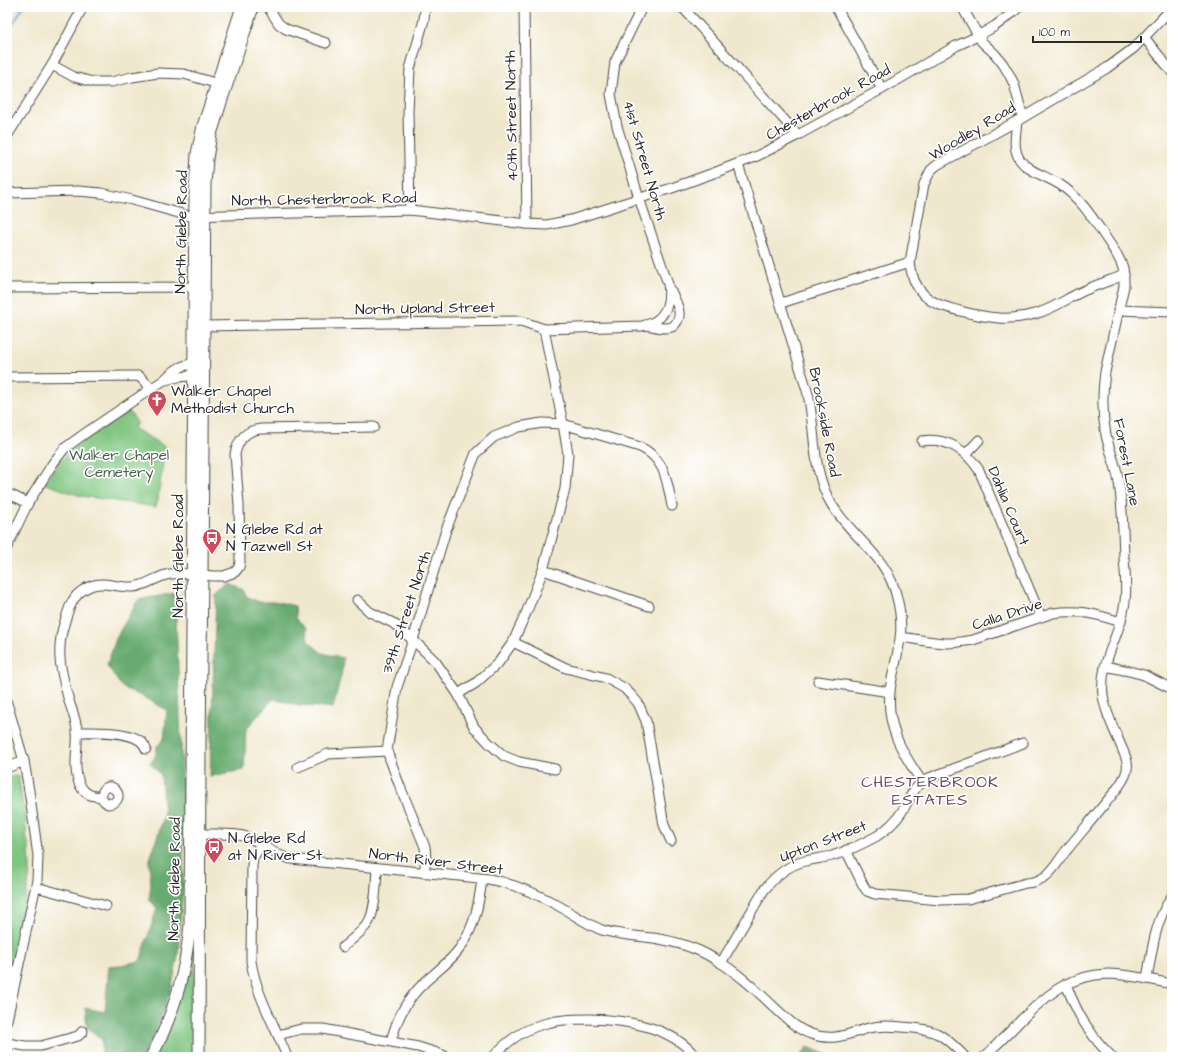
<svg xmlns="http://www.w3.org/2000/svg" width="1179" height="1064" viewBox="0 0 1179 1064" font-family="'Architects Daughter',sans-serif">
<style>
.green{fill:#80c681;stroke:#567856}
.forest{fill:#68ab6f;stroke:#4a6b4d}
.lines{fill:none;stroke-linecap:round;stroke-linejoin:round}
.stream{stroke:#5fa1d3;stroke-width:2}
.minor-casing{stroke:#494743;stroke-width:11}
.major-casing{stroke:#494743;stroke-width:13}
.minor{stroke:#fff;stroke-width:9}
.major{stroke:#fff;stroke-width:11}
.labels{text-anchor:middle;stroke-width:3.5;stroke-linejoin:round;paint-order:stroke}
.street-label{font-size:15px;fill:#2b2b2b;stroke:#fff}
.poi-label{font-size:15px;fill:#2b2b2b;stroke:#fff;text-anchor:start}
.park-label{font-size:15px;fill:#496149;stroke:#fff}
.neighbourhood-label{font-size:16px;letter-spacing:1px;fill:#654c5c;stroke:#fff}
</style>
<rect width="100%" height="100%" fill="#fff"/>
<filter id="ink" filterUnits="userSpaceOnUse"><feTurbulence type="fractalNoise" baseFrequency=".025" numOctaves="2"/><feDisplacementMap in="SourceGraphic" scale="8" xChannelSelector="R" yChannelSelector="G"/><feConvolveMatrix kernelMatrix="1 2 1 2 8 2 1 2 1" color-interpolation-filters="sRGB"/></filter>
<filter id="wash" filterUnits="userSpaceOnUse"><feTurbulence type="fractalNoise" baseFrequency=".012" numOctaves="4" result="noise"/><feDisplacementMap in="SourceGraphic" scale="16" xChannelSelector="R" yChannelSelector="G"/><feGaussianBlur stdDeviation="0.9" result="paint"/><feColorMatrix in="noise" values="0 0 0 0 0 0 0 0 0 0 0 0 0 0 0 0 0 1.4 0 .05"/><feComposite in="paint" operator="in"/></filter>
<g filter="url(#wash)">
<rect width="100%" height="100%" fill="#f0e8ce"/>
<!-- green -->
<g class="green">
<path d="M129 411 137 422 134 428 165 447 158 499 156 507 81 496 45 484C49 476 54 468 60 461 78 442 107 426 129 411Z"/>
<path d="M16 776 18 777 19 780 25 818 27 840 29 847 30 871 28 886 7 984V777Z"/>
<path d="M195 951 193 1057H156L190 952Z"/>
</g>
<!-- forest -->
<g class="forest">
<path d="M230 584 244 590 246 596 259 602H278L295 606 296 618 306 629 308 641 322 653 343 658 342 671 333 708 298 705 273 699 246 729 244 770 210 776 216 595Z"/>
<path d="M175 593 183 793V885L178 956 173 981 163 1013 147 1050 143 1057H101L102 1054V1040L87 1027 85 1008 105 1012 109 966 121 965 140 961 157 908 149 899 151 884 149 862 164 816 161 775 150 763C155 758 157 754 157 746L164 739 167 710 146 698 122 687 107 665 117 636 138 600Z"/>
<path d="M808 1047 832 1057H800Z"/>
</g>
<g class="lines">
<!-- stream -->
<path class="stream" d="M7 34 23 7"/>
</g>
</g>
<g filter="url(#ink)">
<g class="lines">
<defs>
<g id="minor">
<path d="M268 7 279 24 286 29 326 43"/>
<path d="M524 7 527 224"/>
<path d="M681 7 685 10 798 135"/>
<path d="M836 7 882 89"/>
<path d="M962 7 982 42 995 54 1003 64 1009 74 1014 84 1023 117"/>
<path d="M1144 37 1172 72"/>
<path d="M52 65 74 77 93 82H111L132 77 158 73 184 74 222 85"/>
<path d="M7 136 52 65 83 7"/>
<path d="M738 164 808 394C816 431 811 471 832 505 853 539 888 556 897 598 906 633 897 651 891 684 884 724 901 751 922 782"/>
<path d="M7 193 78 191 101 193 132 200 189 216 410 210 527 224 547 225 571 220 672 188 719 171 755 157 798 135 882 89 956 46 978 36 995 26 1011 14 1019 7"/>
<path d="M410 210 408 111 410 69 424 20 425 7"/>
<path d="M910 262C911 275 915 286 924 295 934 305 947 307 960 311 987 318 1010 322 1038 313 1052 309 1065 300 1079 293 1093 286 1109 281 1124 275"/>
<path d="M7 288 195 287"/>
<path d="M781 303 910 262 924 184 931 170 937 165 1017 121 1107 68 1134 48 1172 8"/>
<path d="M1118 310 1172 312"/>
<path d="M646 325C652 326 659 328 665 328 669 328 674 327 676 323 684 313 675 301 671 291"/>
<path d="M204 326 521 321 544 329 642 326C664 322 671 305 668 284L639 198 617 126 611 94 615 62 642 7"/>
<path d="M7 377 139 376 152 389"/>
<path d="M165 380 178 377 200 375"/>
<path d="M922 441C946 437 966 450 979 470L1041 617"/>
<path d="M966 454 979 440"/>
<path d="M7 493 28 503"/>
<path d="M7 547 28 503 53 463 65 448 87 432 164 380C176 368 183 364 200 363"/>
<path d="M543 570 649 606"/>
<path d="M357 600 370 612 393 623 413 640 435 661 458 694 474 727 489 743 504 756 519 762 555 769"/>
<path d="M901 637C916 639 932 643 948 643 957 643 965 641 973 640L1053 613C1080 609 1095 614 1121 622"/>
<path d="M513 642 566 668 606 678 624 688 632 696 638 703 646 721 664 825 671 841"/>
<path d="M1105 666 1129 671 1144 675 1172 689"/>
<path d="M818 681 890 692"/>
<path d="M458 694 476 683 499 662 513 642 527 611 543 570 565 489 568 454 563 424 544 329"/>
<path d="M7 703 24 761 30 797 38 856 37 880 7 1020"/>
<path d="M77 732C93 732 141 729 146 749"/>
<path d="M298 767 328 754 387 751"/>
<path d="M7 768 24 761"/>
<path d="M101 797C106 772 132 801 108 804L104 801 101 797C92 796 86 795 81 787 71 769 79 748 77 730 76 720 72 710 69 701 61 672 55 650 65 621 68 611 71 601 78 594 98 576 111 588 133 587 146 586 157 576 170 574 188 572 206 577 224 576L235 572 239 567 240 562 239 505 235 454C238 440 246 430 261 429L374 427"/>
<path d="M194 834C210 835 232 832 247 837 264 843 271 855 291 859L489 879C513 884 536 893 557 905 572 913 586 924 602 930 619 935 636 936 653 938 673 941 695 947 713 958 736 971 755 989 774 1007 785 1017 796 1029 811 1034 833 1042 848 1034 869 1028 880 1025 891 1026 902 1027 936 1029 942 1033 965 1057"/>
<path d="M261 845 253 858 252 866 251 961C256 995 275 1025 287 1057"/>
<path d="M846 850 864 887 867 891 875 894 940 900 968 899 1026 883C1034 883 1040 880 1046 876 1055 869 1059 859 1066 851 1078 836 1091 821 1103 806 1111 796 1120 787 1125 776 1128 770 1128 764 1126 758 1119 739 1105 714 1103 695 1099 660 1122 634 1125 601 1127 587 1125 572 1124 558 1123 531 1123 504 1118 477 1115 463 1109 449 1106 435 1102 414 1102 393 1105 372L1124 286C1124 280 1124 274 1123 268 1120 258 1114 250 1108 241 1094 220 1081 198 1059 184 1046 176 1029 172 1020 160 1012 148 1016 134 1017 121"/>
<path d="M424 873 426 859 425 847 399 784 387 751 397 687 413 640 446 530 476 453 494 437 519 427 542 423 563 424 640 447C666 459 667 482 672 506"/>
<path d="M36 887 106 906"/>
<path d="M343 947C351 940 362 932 368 923 376 911 376 883 377 868"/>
<path d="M721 963 764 890C775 876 788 865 805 861 814 859 823 858 832 856 845 852 866 842 877 836 886 830 895 822 901 813 911 798 911 788 929 778L1023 743"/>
<path d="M1147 979C1152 950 1155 921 1172 896"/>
<path d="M1066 984C1072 1000 1079 1017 1090 1031 1096 1041 1104 1049 1112 1057"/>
<path d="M278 1035 301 1029H323L418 1047 434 1052 447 1057"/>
<path d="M391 1041C398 1016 406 1000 425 982 437 971 451 961 460 948 475 927 479 903 482 879"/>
<path d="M7 1043 25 1046H41L78 1036 83 1031"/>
<path d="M493 1057C507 1041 526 1028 547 1023 561 1019 575 1019 589 1019 627 1020 671 1026 696 1057"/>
<path d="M984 1057C996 1045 1009 1033 1021 1020 1048 994 1069 975 1108 974 1129 974 1151 980 1172 984"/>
</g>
<g id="major">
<path d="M151 1057C174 1015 186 971 190 924L195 189 197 154 203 126 242 7"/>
<path d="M199 1057 200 741 202 575 205 184 207 159 211 134 223 96 253 7"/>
</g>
</defs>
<!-- minor casing -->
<use href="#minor" class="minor-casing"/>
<!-- major casing -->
<use href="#major" class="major-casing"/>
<!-- minor -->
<use href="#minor" class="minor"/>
<!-- major -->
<use href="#major" class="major"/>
</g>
</g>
<!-- icons -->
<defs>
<symbol id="church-pin" viewBox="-11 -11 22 30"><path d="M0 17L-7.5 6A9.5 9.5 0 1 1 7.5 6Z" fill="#d1495b" stroke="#fff"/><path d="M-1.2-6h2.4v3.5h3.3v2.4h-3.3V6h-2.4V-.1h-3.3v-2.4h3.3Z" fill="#fff"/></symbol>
<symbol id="bus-pin" viewBox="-11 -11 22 30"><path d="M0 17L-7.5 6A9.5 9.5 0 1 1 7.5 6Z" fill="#d1495b" stroke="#fff"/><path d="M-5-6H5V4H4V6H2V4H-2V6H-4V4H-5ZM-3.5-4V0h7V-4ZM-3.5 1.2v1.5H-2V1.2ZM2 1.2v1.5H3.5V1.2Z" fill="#fff"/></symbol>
</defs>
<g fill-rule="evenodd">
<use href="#church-pin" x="146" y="389" width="22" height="30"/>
<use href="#bus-pin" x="201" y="527" width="22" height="30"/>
<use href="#bus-pin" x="203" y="836" width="22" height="30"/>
</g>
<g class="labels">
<!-- street labels -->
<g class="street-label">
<text transform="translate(828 102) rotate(-29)" y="5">Chesterbrook Road</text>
<text transform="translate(511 116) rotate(-91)" y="5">40th Street North</text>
<text transform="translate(972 131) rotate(-31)" y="5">Woodley Road</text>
<text transform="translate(645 160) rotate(74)" y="5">41st Street North</text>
<text transform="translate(324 199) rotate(-1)" y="5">North Chesterbrook Road</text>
<text transform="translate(181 232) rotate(-89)" y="5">North Glebe Road</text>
<text transform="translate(425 308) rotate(-1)" y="5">North Upland Street</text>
<text transform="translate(825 422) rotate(79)" y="5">Brookside Road</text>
<text transform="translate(1127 462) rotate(79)" y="5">Forest Lane</text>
<text transform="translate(1009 506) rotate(67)" y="5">Dahlia Court</text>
<text transform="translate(178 556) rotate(-90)" y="5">North Glebe Road</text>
<text transform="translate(406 612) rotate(-72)" y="5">39th Street North</text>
<text transform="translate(1007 614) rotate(-18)" y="5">Calla Drive</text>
<text transform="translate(823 841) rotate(-21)" y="5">Upton Street</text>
<text transform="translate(436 861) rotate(7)" y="5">North River Street</text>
<text transform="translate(174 879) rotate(-89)" y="5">North Glebe Road</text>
</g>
<!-- poi labels -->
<g class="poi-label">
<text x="171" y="396">Walker Chapel<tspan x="171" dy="17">Methodist Church</tspan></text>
<text x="226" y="534">N Glebe Rd at<tspan x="226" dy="17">N Tazwell St</tspan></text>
<text x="228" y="843">N Glebe Rd<tspan x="228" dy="17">at N River St</tspan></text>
</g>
<!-- park labels -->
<g class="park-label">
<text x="119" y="460">Walker Chapel<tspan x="119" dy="17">Cemetery</tspan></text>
</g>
<!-- neighbourhood labels -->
<g class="neighbourhood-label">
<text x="930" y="787">CHESTERBROOK<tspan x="930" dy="18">ESTATES</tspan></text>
</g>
</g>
<!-- margin -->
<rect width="1179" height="1064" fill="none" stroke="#fff" stroke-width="24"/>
<!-- scale -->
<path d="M1033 36v6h108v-6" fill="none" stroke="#2b2b2b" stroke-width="2"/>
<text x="1039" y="36" font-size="12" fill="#2b2b2b" stroke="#ffffff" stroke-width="3" paint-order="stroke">100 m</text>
</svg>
